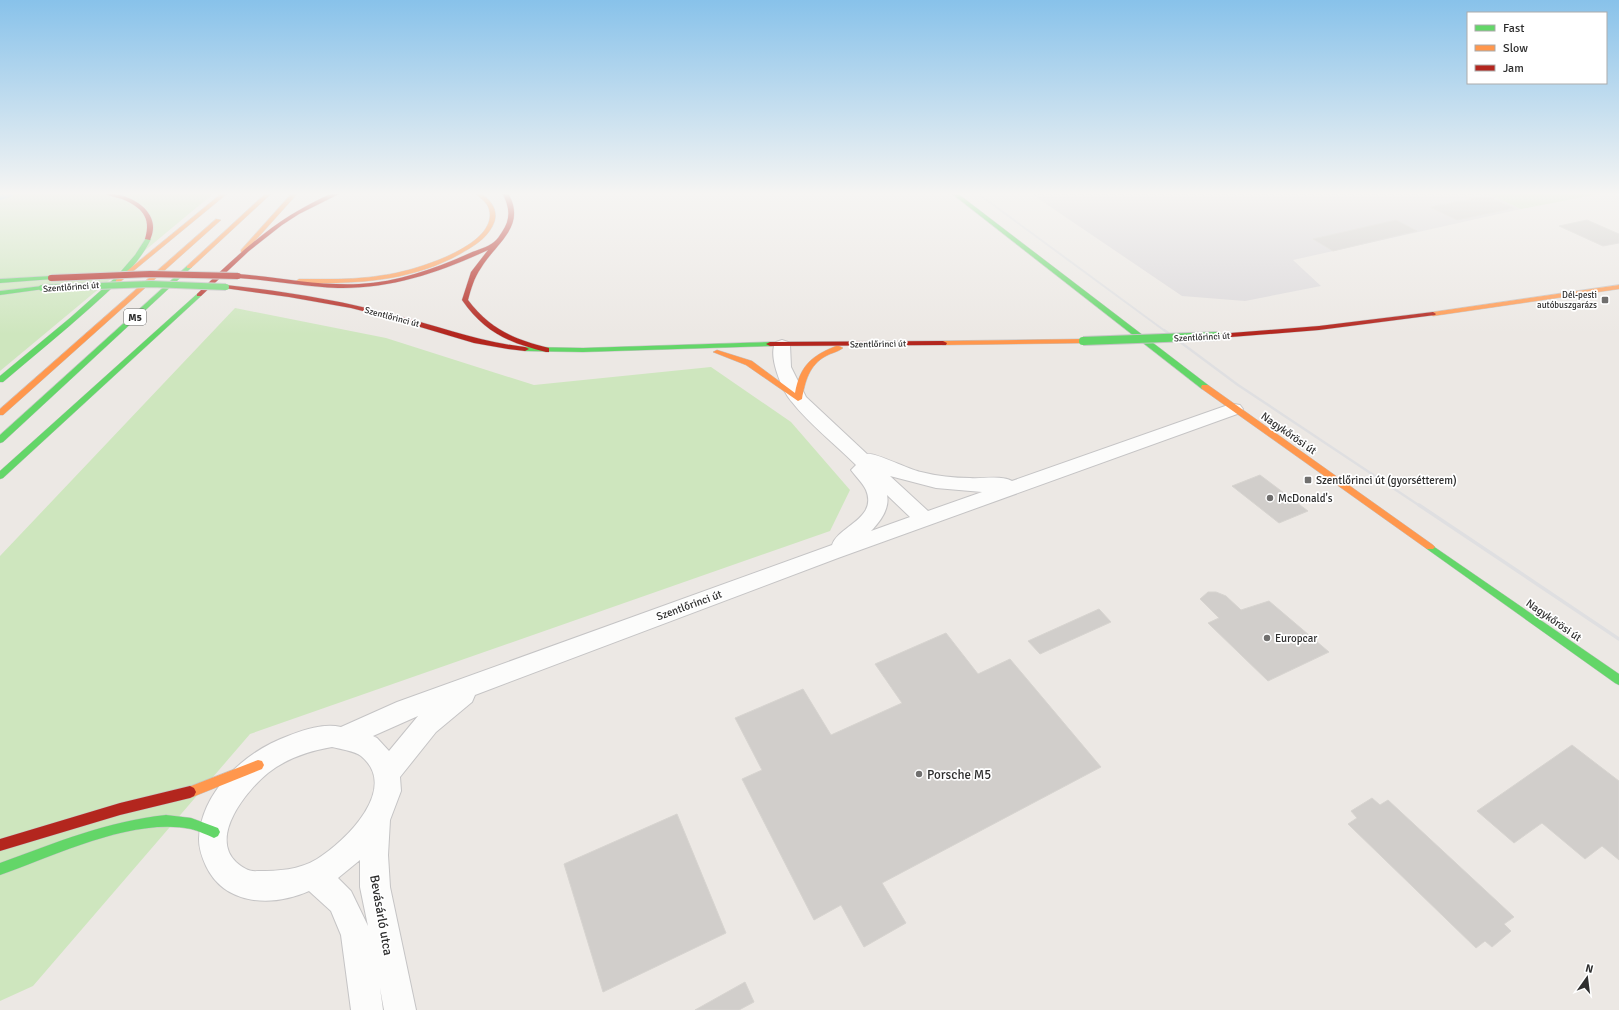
<svg xmlns="http://www.w3.org/2000/svg" width="1619" height="1010" viewBox="0 0 1619 1010" font-family="Signika,sans-serif">
<style>
.industrial{fill:#dcd9db}
.green{fill:#cee6be}
.lines{fill:none;stroke-linecap:round;stroke-linejoin:round}
.stream{stroke:#99d6ec;stroke-width:4}
.building{fill:#d1cecb;stroke:#d7d4d0}
.street-casing{stroke:#c5c4c5;stroke-width:2}
.fast-casing{stroke:#c5c4c5;stroke-width:1}
.slow-casing{stroke:#c5c4c5;stroke-width:1}
.jam-casing{stroke:#c5c4c5;stroke-width:1}
.street{fill:#fcfcfb;fill-rule:evenodd}
.fast{fill:#63d668;fill-rule:evenodd}
.slow{fill:#ff974d;fill-rule:evenodd}
.jam{fill:#b3261e;fill-rule:evenodd}
.rail-far2{stroke:#dfdfe1;stroke-width:2}
.rail-far1{stroke:#dfdfe1;stroke-width:2.5}
.rail{stroke:#dfdfe1;stroke-width:3.5}
.fast-bridge-far1-casing{stroke:#c5c4c5;stroke-width:8;stroke-linecap:butt}
.fast-bridge-casing{stroke:#c5c4c5;stroke-width:10;stroke-linecap:butt}
.jam-bridge-casing{stroke:#c5c4c5;stroke-width:8;stroke-linecap:butt}
.fast-bridge-far1{stroke:#63d668;stroke-width:6}
.fast-bridge{stroke:#63d668;stroke-width:8}
.jam-bridge{stroke:#b3261e;stroke-width:6}
.poi-dot{fill:#706f6e;stroke:#fff;stroke-width:1.5}
.labels{text-anchor:middle;stroke-width:3.5;stroke-linejoin:round;paint-order:stroke}
.far-street-label{font-size:9px;fill:#2e2e2e;stroke:#fff}
.far-poi-label{font-size:9px;fill:#2e2e2e;stroke:#fff;text-anchor:end}
.shield{fill:#fff;stroke:#6d6d6d;stroke-width:1}
.shield-label{font-size:10px;font-weight:bold;fill:#2e2e2e}
.street-label{font-size:11px;fill:#2e2e2e;stroke:#fff}
.poi-label{font-size:11px;fill:#2e2e2e;stroke:#fff;text-anchor:start}
.near-poi-label{font-size:13px;fill:#2e2e2e;stroke:#fff;text-anchor:start}
.near-street-label{font-size:13px;fill:#2e2e2e;stroke:#fff}
</style>
<rect width="100%" height="100%" fill="#ece8e4"/>
<!-- industrial -->
<path class="industrial" d="M1030 193H1486L1521 209 1293 260 1321 286 1245 301 1182 296Z"/>
<!-- green -->
<g class="green">
<path d="M0 193H214L0 371Z"/>
<path d="M1486 193H1604L1521 209Z"/>
<path d="M235 308 386 338 534 385 711 367 791 422 850 490 830 531 250 734 33 986 0 1001V556Z"/>
</g>
<g class="lines">
<!-- stream -->
<path class="stream" d="M0 198 12 194"/>
</g>
<!-- building -->
<g class="building">
<path d="M1486 196 1514 208 1457 220 1430 207Z"/>
<path d="M1396 220 1417 231 1333 251 1313 239Z"/>
<path d="M1587 220 1619 234V243L1603 246 1559 226Z"/>
<path d="M1260 475 1308 511 1279 523 1232 486Z"/>
<path d="M1208 592H1216L1226 596 1241 610 1269 601 1329 652 1268 681 1208 623 1219 618 1200 599Z"/>
<path d="M1099 609 1111 622 1040 654 1028 641Z"/>
<path d="M946 633 978 674 1010 659 1101 767 882 883 906 923 864 947 841 905 814 920 742 779 762 770 735 718 803 689 831 735 902 703 875 664Z"/>
<path d="M1572 745 1619 781V860L1602 846 1585 859 1542 823 1514 843 1477 811Z"/>
<path d="M1372 798 1380 805 1388 800 1514 917 1504 924 1511 931 1492 947 1485 941 1476 948 1348 824 1357 818 1351 811Z"/>
<path d="M677 814 726 933 603 992 564 864Z"/>
<path d="M745 982 754 1002 739 1010H695Z"/>
</g>
<g class="lines">
<defs>
<path id="street" d="M782 340 788 342 790 345 791 367 806 397 867 454C875 452 909 470 921 472 937 476 954 478 970 478 983 479 1001 475 1012 481L1228 405 1234 404 1240 405 1243 409 1240 413 838 558 475 695 472 702 436 732 400 777 401 791 390 820 388 855 390 887 416 1010H384L380 988 383 1010H351L341 935 331 911 309 891C273 907 225 906 206 866 202 857 199 849 199 839 201 791 246 751 288 736 304 730 323 723 341 727L397 702 832 545C838 526 878 519 866 490 863 483 856 477 851 470L856 465C836 445 809 424 792 402 782 391 767 354 776 342ZM890 476 936 488 982 492 928 511ZM887 495 910 517 871 531C880 522 890 508 887 495ZM418 716 389 751 377 738 373 736ZM332 747C340 749 355 751 361 756 400 788 346 841 317 859 299 870 278 871 258 871 249 872 243 868 236 862 209 836 247 790 268 773 287 758 309 751 332 747ZM360 860V887L368 926 351 891 338 878Z"/>
<g id="fast">
<path d="M951 193H957L1208 385 1209 387 1208 389H1202Z"/>
<path d="M146 238 151 239C137 267 114 286 91 307 62 333 32 357 3 382H0V376L70 318 116 277 135 255Z"/>
<path d="M187 266 192 267 3 442 0 443V435Z"/>
<path d="M51 276 53 277V279L0 283V279Z"/>
<path d="M42 286 45 288 44 289 0 295V291Z"/>
<path d="M199 293 201 294V296L3 478 0 479V471L197 294Z"/>
<path d="M770 342 774 344 773 346 583 352 525 351 521 349 525 347 583 348Z"/>
<path d="M1430 544 1619 674V685L1615 683 1427 549 1425 547 1427 545Z"/>
<path d="M166 815 191 818 218 828 220 832 218 836 214 838C207 835 199 831 191 829 133 817 54 856 0 875V863C55 843 108 821 166 815Z"/>
</g>
<g id="slow">
<path d="M222 193H228L120 282H116V280Z"/>
<path d="M266 193H272L191 268H187V266Z"/>
<path d="M292 193H298L245 252H241V250Z"/>
<path d="M475 193H481C493 202 500 213 492 227 485 240 472 247 460 254 410 282 354 284 299 283L296 281 299 279C327 279 356 280 384 275 410 272 500 246 489 209 487 202 480 198 475 193Z"/>
<path d="M216 219 221 220 3 415H0V409Z"/>
<path d="M1619 285V289L1433 316 1430 314 1433 312Z"/>
<path d="M1083 339H1086V343L943 345 939 343 943 341Z"/>
<path d="M836 346H839L843 348C838 352 831 353 826 356 809 365 805 382 802 399L798 401 746 365 713 352 717 350 752 361 795 393C800 366 811 356 836 346Z"/>
<path d="M1202 385H1208L1433 545 1435 547 1433 549H1427L1202 389 1201 387Z"/>
<path d="M258 760 262 761 264 765 262 769 190 798 186 796 184 792 186 788Z"/>
</g>
<g id="jam">
<path d="M104 193C129 192 164 212 150 240L145 239C152 217 141 207 122 199 116 197 109 196 104 193Z"/>
<path d="M333 193H341L299 214 282 225 249 251 201 296H197V294C240 252 277 217 333 193Z"/>
<path d="M502 193H508C527 226 497 242 481 268 474 278 471 289 468 300 491 330 514 339 549 348V352H546C509 343 484 332 462 300L471 272 488 250C441 272 391 289 338 288 305 287 271 280 238 278L235 276 238 274C278 277 319 286 359 284 398 282 434 269 470 253 477 250 488 247 494 242 497 240 500 235 502 232 511 219 510 207 502 193Z"/>
<path d="M226 285C283 291 339 300 395 315 438 326 480 342 525 347L529 349 525 351 508 349 474 343 390 318 351 308 289 297 224 288 223 287Z"/>
<path d="M1433 312 1436 314 1435 315 1319 330 1218 338 1214 336 1218 334 1319 326Z"/>
<path d="M943 341 947 343 946 345 770 346 766 344 770 342Z"/>
<path d="M190 786 194 788 196 792 194 796 190 798 120 815 0 851V839L120 803Z"/>
</g>
</defs>
<!-- street casing -->
<use href="#street" class="street-casing"/>
<!-- fast casing -->
<use href="#fast" class="fast-casing"/>
<!-- slow casing -->
<use href="#slow" class="slow-casing"/>
<!-- jam casing -->
<use href="#jam" class="jam-casing"/>
<!-- street -->
<use href="#street" class="street"/>
<!-- fast -->
<use href="#fast" class="fast"/>
<!-- slow -->
<use href="#slow" class="slow"/>
<!-- jam -->
<use href="#jam" class="jam"/>
<!-- rail-far2 -->
<path class="rail-far2" d="M977 193 1165 331"/>
<!-- rail-far1 -->
<path class="rail-far1" d="M1164 330 1238 385 1420 506"/>
<!-- rail -->
<path class="rail" d="M1419 505 1619 639"/>
<defs>
<path id="fast-bridge-far1" d="M42 288 151 284 226 287"/>
<path id="fast-bridge" d="M1083 341 1218 336"/>
<path id="jam-bridge" d="M51 278 150 274 238 276"/>
</defs>
<!-- fast-bridge-far1 casing -->
<use href="#fast-bridge-far1" class="fast-bridge-far1-casing"/>
<!-- fast-bridge casing -->
<use href="#fast-bridge" class="fast-bridge-casing"/>
<!-- jam-bridge casing -->
<use href="#jam-bridge" class="jam-bridge-casing"/>
<!-- fast-bridge-far1 -->
<use href="#fast-bridge-far1" class="fast-bridge-far1"/>
<!-- fast-bridge -->
<use href="#fast-bridge" class="fast-bridge"/>
<!-- jam-bridge -->
<use href="#jam-bridge" class="jam-bridge"/>
</g>
<!-- sky -->
<linearGradient id="sky" x2="0" y2="1"><stop stop-color="#88c2ea"/><stop offset="0.58" stop-color="#f6f5f3"/><stop offset="1" stop-color="#f6f5f3" stop-opacity="0"/></linearGradient>
<rect width="1619" height="334" fill="url(#sky)"/>
<!-- markers -->
<g class="poi-dot">
<rect x="1601" y="296" width="8" height="8" rx="2"/>
<rect x="1304" y="476" width="8" height="8" rx="2"/>
<circle cx="1270" cy="498" r="4"/>
<circle cx="1267" cy="638" r="4"/>
<circle cx="919" cy="774" r="4"/>
</g>
<g class="labels">
<!-- far-street labels -->
<g class="far-street-label">
<text transform="translate(71 287) rotate(-4)" y="3">Szentlőrinci út</text>
<text transform="translate(392 317) rotate(15)" y="3">Szentlőrinci út</text>
<text transform="translate(1202 337) rotate(-3)" y="3">Szentlőrinci út</text>
<text transform="translate(878 344) rotate(-1)" y="3">Szentlőrinci út</text>
</g>
<!-- far-poi labels -->
<g class="far-poi-label">
<text x="1597" y="298">Dél-pesti<tspan x="1597" dy="10">autóbuszgarázs</tspan></text>
</g>
<!-- shield labels -->
<rect class="shield" x="124" y="309" width="22" height="16" rx="3"/>
<g class="shield-label">
<text x="135" y="321">M5</text>
</g>
<!-- street labels -->
<g class="street-label">
<text transform="translate(1289 433) rotate(35)" y="4">Nagykőrösi út</text>
<text transform="translate(689 605) rotate(-20)" y="4">Szentlőrinci út</text>
<text transform="translate(1554 620) rotate(35)" y="4">Nagykőrösi út</text>
</g>
<!-- poi labels -->
<g class="poi-label">
<text x="1316" y="484">Szentlőrinci út (gyorsétterem)</text>
<text x="1278" y="502">McDonald's</text>
<text x="1275" y="642">Europcar</text>
</g>
<!-- near-poi labels -->
<g class="near-poi-label">
<text x="927" y="779">Porsche M5</text>
</g>
<!-- near-street labels -->
<g class="near-street-label">
<text transform="translate(382 915) rotate(80)" y="5">Bevásárló utca</text>
</g>
</g>
<!-- legend -->
<rect x="1467" y="12" width="140" height="72" fill="#ffffff" stroke="#ababab"/>
<rect x="1475" y="25" width="20" height="6" fill="#63d668" stroke="#ababab"/>
<text x="1503" y="32" font-size="12" fill="#2e2e2e">Fast</text>
<rect x="1475" y="45" width="20" height="6" fill="#ff974d" stroke="#ababab"/>
<text x="1503" y="52" font-size="12" fill="#2e2e2e">Slow</text>
<rect x="1475" y="65" width="20" height="6" fill="#b3261e" stroke="#ababab"/>
<text x="1503" y="72" font-size="12" fill="#2e2e2e">Jam</text>
<!-- north arrow -->
<g transform="translate(1587 978) rotate(14)" stroke="#ffffff" stroke-width="3" paint-order="stroke">
<path d="M0-3L7 15L0 10L-7 15Z" fill="#2e2e2e"/>
<text y="-6" font-size="11" font-weight="bold" text-anchor="middle" fill="#2e2e2e">N</text>
</g>
</svg>
